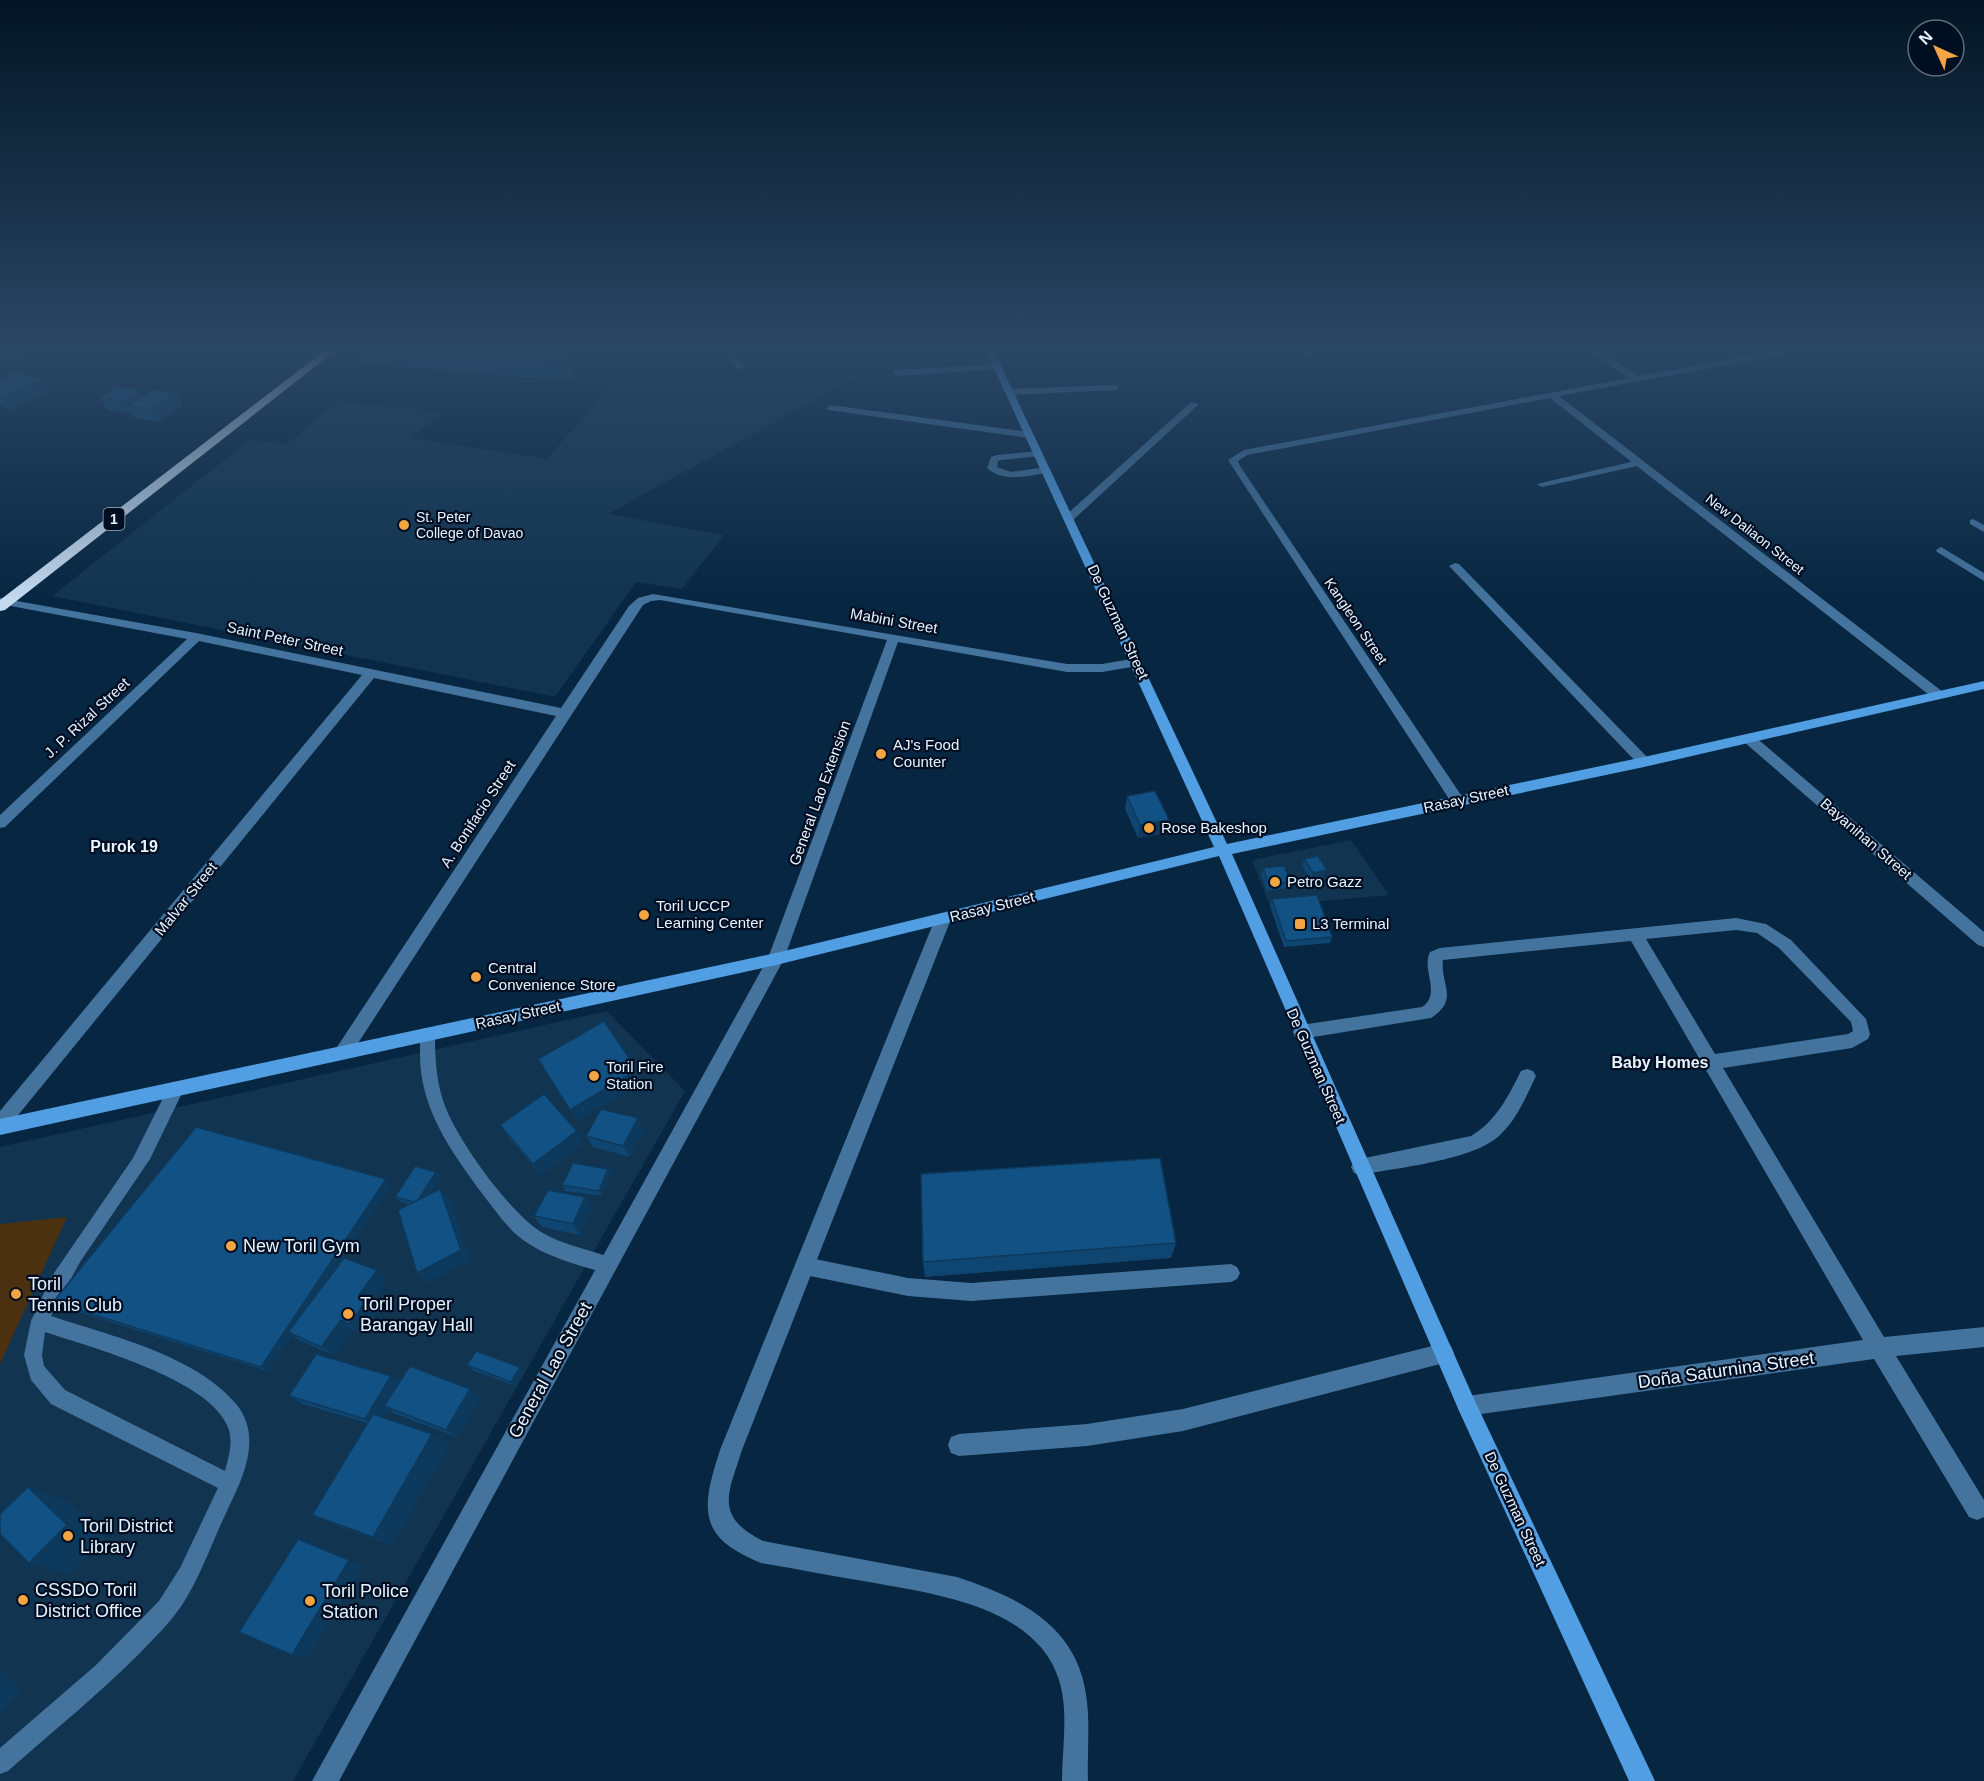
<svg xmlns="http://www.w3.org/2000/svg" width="1984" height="1781" viewBox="0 0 1984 1781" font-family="Arial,sans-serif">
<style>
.built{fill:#113451}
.green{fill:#4c3111}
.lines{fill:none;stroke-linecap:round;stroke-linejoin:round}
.lane{fill:#44739d;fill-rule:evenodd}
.street{fill:#44739d;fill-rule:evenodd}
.secondary{fill:#519ee3;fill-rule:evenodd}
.highway{fill:#c4daef;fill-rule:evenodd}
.wall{fill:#0f4671}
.shaded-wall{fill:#0d395c}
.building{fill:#125183;stroke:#0d395c;stroke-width:1.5}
.poi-dot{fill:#f3a443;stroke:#000e22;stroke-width:2}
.labels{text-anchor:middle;stroke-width:4.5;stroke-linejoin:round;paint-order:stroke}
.far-poi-label{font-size:14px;fill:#e7f3ff;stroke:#000e22;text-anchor:start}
.shield{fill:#000e22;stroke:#a2aebd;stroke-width:1.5}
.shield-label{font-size:14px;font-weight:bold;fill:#e7f3ff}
.far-street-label{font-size:14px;fill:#e7f3ff;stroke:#000e22}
.street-label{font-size:15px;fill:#e7f3ff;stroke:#000e22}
.poi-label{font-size:15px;fill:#e7f3ff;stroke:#000e22;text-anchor:start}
.neighbourhood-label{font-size:16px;font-weight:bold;fill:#e7f3ff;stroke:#000e22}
.near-poi-label{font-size:18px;fill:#e7f3ff;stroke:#000e22;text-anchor:start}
.near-street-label{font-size:18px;fill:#e7f3ff;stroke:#000e22}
</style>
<rect width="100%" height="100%" fill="#062641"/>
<!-- built -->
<g class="built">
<path d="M0 351H48L0 372Z"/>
<path d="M867 371 608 514 724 535 682 589 636 582 555 697 52 596 250 440 287 444 338 401 442 412 411 438 547 459 615 381Z"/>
<path d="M1351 840 1389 895 1270 906 1252 860Z"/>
<path d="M607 1011 685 1091 293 1781H0V1147Z"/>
</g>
<!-- green -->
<path class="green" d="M67 1217 0 1364V1224Z"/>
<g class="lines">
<!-- lane -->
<g class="lane">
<path d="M1038 451 1042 454 1041 456 1001 460 998 461 997 467 1011 472 1046 467 1051 470 1049 472C1030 476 1003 483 987 468L991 457 997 455Z"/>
<path d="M1639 460 1644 463 1642 465 1542 487 1537 484Z"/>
<path d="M1973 519 1984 525V532L1970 524V520Z"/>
<path d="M1941 547 1984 573V581L1937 552 1936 550Z"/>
<path d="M428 1028 433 1029 435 1034C435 1056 436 1077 442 1097 452 1134 509 1212 541 1232 564 1246 590 1249 614 1259L617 1265 614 1271 608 1274C579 1265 548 1258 523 1240 506 1227 494 1209 481 1192 450 1150 419 1107 420 1052 420 1044 419 1036 423 1029Z"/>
<path d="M176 1082 182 1084 184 1089 150 1159 80 1262 51 1316C111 1336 196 1355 237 1405 263 1438 242 1480 227 1511 212 1542 201 1576 182 1605 170 1623 154 1638 140 1653 98 1695 52 1732 8 1771L0 1774V1748L96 1665 159 1601 180 1568 218 1488 51 1404 31 1380 24 1355 31 1321 52 1276 133 1158 170 1084ZM45 1332C91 1347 207 1379 227 1425 234 1439 229 1456 225 1471L65 1390 44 1366 42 1355Z"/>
<path d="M805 1257 908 1278 971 1283 1231 1264 1237 1267 1240 1273 1237 1279 1231 1282 971 1301 908 1296 805 1275 799 1272 796 1266 799 1260Z"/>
</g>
<!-- street -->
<g class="street">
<path d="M725 351H733L744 367 743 369H737Z"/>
<path d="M1306 351H1326L1309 356 1305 353Z"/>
<path d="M1589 351H1599L1639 376 1773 351H1790L1786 354 1559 396 1943 692 1944 695 1943 698H1933L1550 398 1247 455 1238 461 1240 466 1465 801 1463 805H1453L1228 460 1244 450 1629 378Z"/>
<path d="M998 364 1002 367 1001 369 897 376 892 373 897 370Z"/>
<path d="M1115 385 1118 386V390L1010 395 1005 392 1010 389Z"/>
<path d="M1191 402 1199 404 1073 520H1065V516Z"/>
<path d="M831 405 1029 432 1034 435 1029 438 828 410 826 408Z"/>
<path d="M1455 563 1459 564 1649 759 1651 762 1649 765H1639L1451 568 1449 566Z"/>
<path d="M653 594 1067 664H1102L1137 658 1143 662 1137 666 1102 672H1067L898 642 784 959 339 1781H312L768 958 887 640 660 600 651 601 643 605 349 1057 343 1059 337 1057 335 1052 337 1047 556 716 374 678 6 1130 0 1132V1111L362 675 199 641 5 827 0 828V815L187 639 0 604V598L196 633 561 708 629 606 638 598Z"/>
<path d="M1748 734 1753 735 1984 932V947L1978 945 1743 741 1741 738Z"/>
<path d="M943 913 948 915 951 919 742 1450C728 1494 714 1516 763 1541L957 1577C1021 1598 1080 1627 1087 1702 1090 1728 1087 1755 1088 1781H1062C1062 1749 1069 1712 1059 1680 1036 1606 934 1594 869 1582 833 1576 797 1569 761 1563 697 1537 701 1509 720 1450L935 919 938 915Z"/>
<path d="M1736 918 1766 924 1791 940 1866 1019 1870 1034 1868 1039 1852 1048 1723 1068 1884 1337 1984 1327V1347L1896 1356 1984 1500V1517L1977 1520 1969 1517 1874 1359 1467 1416 1460 1413 1457 1406 1460 1399 1467 1396 1863 1340 1631 941 1443 960C1440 985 1460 999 1431 1018L1301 1039 1295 1037 1293 1032 1295 1027 1301 1025 1422 1007C1442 994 1421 970 1430 952L1440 948ZM1736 930 1757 933 1779 948 1851 1022 1853 1031 1848 1034 1715 1054 1646 939Z"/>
<path d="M1527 1069 1533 1071 1536 1076C1526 1097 1517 1119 1500 1135 1475 1160 1396 1168 1360 1175L1354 1173 1351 1167 1354 1161 1360 1159 1471 1136C1496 1121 1508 1097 1521 1071Z"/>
<path d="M1444 1343 1451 1346 1454 1353 1451 1360 1444 1363 1183 1431 1087 1446 959 1456 951 1453 948 1445 951 1437 959 1434 1087 1424 1183 1409Z"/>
</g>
<!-- secondary -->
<path class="secondary" d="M986 351H994L1227 844 1644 757 1984 681V689L1644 767 1232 854 1474 1399 1655 1781H1629L1460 1413 1219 856 776 965 0 1135V1119L776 953 1214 847Z"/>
<!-- highway -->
<path class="highway" d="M324 351H335L5 610 0 611V600Z"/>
</g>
<!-- wall -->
<g class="wall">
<path d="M355 351H560L569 362 575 381 360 364Z"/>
<path d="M0 379 41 380 50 392 13 410 0 406Z"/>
<path d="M140 390 143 396 176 393 183 405 159 422 135 418 132 413 107 410 100 397Z"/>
<path d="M1127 796 1166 833 1138 838 1125 809Z"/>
<path d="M1304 859 1325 876 1311 880 1302 866Z"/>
<path d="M1263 868 1291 882 1289 888 1267 891 1261 875Z"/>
<path d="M1272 899 1332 937 1330 943 1284 947 1270 906Z"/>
<path d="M500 1125 584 1143 541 1175 508 1137Z"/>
<path d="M644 1129 630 1157 593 1147 586 1136Z"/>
<path d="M612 1174 602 1196 566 1191 562 1185Z"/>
<path d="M441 1177 430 1194 440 1189 450 1200 470 1260 427 1283 417 1273 409 1204 400 1202 395 1197Z"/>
<path d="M391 1185 337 1266 377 1270 388 1280 372 1302 380 1308 361 1333 353 1329 334 1355 301 1341 292 1335 268 1371 62 1307 53 1302Z"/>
<path d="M585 1197 592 1208 580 1235 542 1227 534 1216Z"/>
<path d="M1176 1243 1171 1258 925 1277 923 1262Z"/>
<path d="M467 1365 524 1371 516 1386 472 1370Z"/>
<path d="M391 1376 399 1382 470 1389 481 1397 457 1437 396 1414 388 1409 383 1417 432 1434 449 1445 392 1545 333 1524 312 1515 367 1423 303 1404 289 1396Z"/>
</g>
<!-- shaded-wall -->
<g class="shaded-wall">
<path d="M41 380 50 392 13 410 4 397Z"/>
<path d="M140 390 148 403 127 406 124 401Z"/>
<path d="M176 393 183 405 159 422 151 409Z"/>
<path d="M1169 820 1166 833 1138 838 1140 825Z"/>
<path d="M1327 870 1325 876 1311 880 1313 873Z"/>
<path d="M637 1070 643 1082 577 1121 570 1110Z"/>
<path d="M638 1118 644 1129 630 1157 623 1146Z"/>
<path d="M577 1131 584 1143 541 1175 533 1164Z"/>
<path d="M608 1169 612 1174 602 1196 599 1191Z"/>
<path d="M436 1172 441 1177 421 1208 416 1202Z"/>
<path d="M386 1179 391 1185 292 1334 288 1332 292 1335 268 1371 261 1367Z"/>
<path d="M440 1189 450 1200 470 1260 427 1283 417 1273Z"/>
<path d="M585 1197 592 1208 580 1235 573 1224Z"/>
<path d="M377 1270 388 1280 372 1302 380 1308 361 1333 349 1324 359 1295Z"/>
<path d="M341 1320 353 1329 334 1355 321 1347Z"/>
<path d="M520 1367 524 1371 516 1386 511 1382Z"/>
<path d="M391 1376 402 1384 384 1406 388 1409 378 1426 365 1419Z"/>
<path d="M470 1389 481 1397 457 1437 446 1430Z"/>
<path d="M432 1434 449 1445 392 1545 373 1537Z"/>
<path d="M28 1487 67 1500 105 1537 69 1574 29 1563Z"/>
<path d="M298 1539 363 1566 308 1658 292 1655Z"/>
<path d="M0 1666 21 1691 0 1713Z"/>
</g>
<!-- building -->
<g class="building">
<path d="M419 351H560L569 362Z"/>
<path d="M16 372 41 380 4 397 0 396V379Z"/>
<path d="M116 387 140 390 124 401 100 397Z"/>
<path d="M153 390 176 393 151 409 127 406Z"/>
<path d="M1155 791 1169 820 1140 825 1127 796Z"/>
<path d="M1318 856 1327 870 1313 873 1304 859Z"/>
<path d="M1284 866 1291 882 1269 884 1263 868Z"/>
<path d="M1317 895 1332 937 1286 941 1272 899Z"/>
<path d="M604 1021 637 1070 570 1110 538 1059Z"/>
<path d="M544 1094 577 1131 533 1164 500 1125Z"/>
<path d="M601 1109 638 1118 623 1146 586 1136Z"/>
<path d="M196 1127 386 1179 261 1367 53 1302Z"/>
<path d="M1160 1158 1176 1243 923 1262 921 1174Z"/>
<path d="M573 1163 608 1169 599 1191 562 1185Z"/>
<path d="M415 1166 436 1172 418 1200 414 1202 395 1197Z"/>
<path d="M440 1189 461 1250 417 1273 398 1210Z"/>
<path d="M548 1190 585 1197 573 1224 534 1216Z"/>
<path d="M344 1258 377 1270 359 1295 368 1299 349 1324 341 1320 321 1347 288 1332Z"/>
<path d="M476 1351 520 1367 511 1382 467 1365Z"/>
<path d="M316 1354 391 1376 365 1419 289 1396Z"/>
<path d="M410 1366 470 1389 446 1430 384 1406Z"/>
<path d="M373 1414 432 1434 373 1537 312 1515Z"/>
<path d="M28 1487 67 1525 29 1563 0 1534V1514Z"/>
<path d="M298 1539 349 1560 292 1655 239 1632Z"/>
</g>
<!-- sky -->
<linearGradient id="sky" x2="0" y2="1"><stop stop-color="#031524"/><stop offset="0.58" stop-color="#2a4765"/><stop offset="1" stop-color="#2a4765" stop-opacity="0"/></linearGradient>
<rect width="1984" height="600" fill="url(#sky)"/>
<!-- markers -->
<g class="poi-dot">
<circle cx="404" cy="525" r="6"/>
<circle cx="881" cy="754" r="6"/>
<circle cx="1149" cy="828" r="6"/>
<circle cx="1275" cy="882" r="6"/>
<circle cx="644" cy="915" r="6"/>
<rect x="1294" y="918" width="12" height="12" rx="3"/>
<circle cx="476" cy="977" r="6"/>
<circle cx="594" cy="1076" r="6"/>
<circle cx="231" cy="1246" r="6"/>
<circle cx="16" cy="1294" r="6"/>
<circle cx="348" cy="1314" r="6"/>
<circle cx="68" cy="1536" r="6"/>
<circle cx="23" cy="1600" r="6"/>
<circle cx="310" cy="1601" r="6"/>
</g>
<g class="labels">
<!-- far-poi labels -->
<g class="far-poi-label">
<text x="416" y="522">St. Peter<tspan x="416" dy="16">College of Davao</tspan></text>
</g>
<!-- shield labels -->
<rect class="shield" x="103.5" y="508" width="21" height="22" rx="4.5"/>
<g class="shield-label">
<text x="114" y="524">1</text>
</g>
<!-- far-street labels -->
<g class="far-street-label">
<text transform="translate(1755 534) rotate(38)" y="5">New Daliaon Street</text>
<text transform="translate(1356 621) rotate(56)" y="5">Kangleon Street</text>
</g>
<!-- street labels -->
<g class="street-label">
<text transform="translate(894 621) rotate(10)" y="5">Mabini Street</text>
<text transform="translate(1118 622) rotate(65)" y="5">De Guzman Street</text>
<text transform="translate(285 639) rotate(12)" y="5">Saint Peter Street</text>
<text transform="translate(87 718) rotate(-43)" y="5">J. P. Rizal Street</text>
<text transform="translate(820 793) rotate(-70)" y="5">General Lao Extension</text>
<text transform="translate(1466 799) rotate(-12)" y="5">Rasay Street</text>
<text transform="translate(478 814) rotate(-57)" y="5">A. Bonifacio Street</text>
<text transform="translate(1866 839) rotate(41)" y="5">Bayanihan Street</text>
<text transform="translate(186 899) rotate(-51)" y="5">Malvar Street</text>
<text transform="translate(992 907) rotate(-14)" y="5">Rasay Street</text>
<text transform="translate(518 1015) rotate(-12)" y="5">Rasay Street</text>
<text transform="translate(1316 1066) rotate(66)" y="5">De Guzman Street</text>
<text transform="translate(1515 1509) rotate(65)" y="5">De Guzman Street</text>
</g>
<!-- poi labels -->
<g class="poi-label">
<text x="893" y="750">AJ's Food<tspan x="893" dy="17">Counter</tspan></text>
<text x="1161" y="833">Rose Bakeshop</text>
<text x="1287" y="887">Petro Gazz</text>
<text x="656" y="911">Toril UCCP<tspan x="656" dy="17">Learning Center</tspan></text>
<text x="1312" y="929">L3 Terminal</text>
<text x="488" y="973">Central<tspan x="488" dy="17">Convenience Store</tspan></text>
<text x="606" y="1072">Toril Fire<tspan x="606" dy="17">Station</tspan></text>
</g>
<!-- neighbourhood labels -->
<g class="neighbourhood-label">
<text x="124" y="852">Purok 19</text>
<text x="1660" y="1068">Baby Homes</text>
</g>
<!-- near-poi labels -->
<g class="near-poi-label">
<text x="243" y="1252">New Toril Gym</text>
<text x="28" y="1290">Toril<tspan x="28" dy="21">Tennis Club</tspan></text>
<text x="360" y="1310">Toril Proper<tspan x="360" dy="21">Barangay Hall</tspan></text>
<text x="80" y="1532">Toril District<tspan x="80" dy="21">Library</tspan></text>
<text x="35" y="1596">CSSDO Toril<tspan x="35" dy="21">District Office</tspan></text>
<text x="322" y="1597">Toril Police<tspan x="322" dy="21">Station</tspan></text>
</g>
<!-- near-street labels -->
<g class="near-street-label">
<text transform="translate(550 1370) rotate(-61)" y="6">General Lao Street</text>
<text transform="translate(1726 1370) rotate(-8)" y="6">Doña Saturnina Street</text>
</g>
</g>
<!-- north arrow -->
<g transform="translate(1936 48) rotate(315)"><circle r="28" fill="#000e22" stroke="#5c6a7a" stroke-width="1.5"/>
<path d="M0-4.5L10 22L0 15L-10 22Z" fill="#f3a443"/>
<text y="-9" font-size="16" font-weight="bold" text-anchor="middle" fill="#e7f3ff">N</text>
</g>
</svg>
